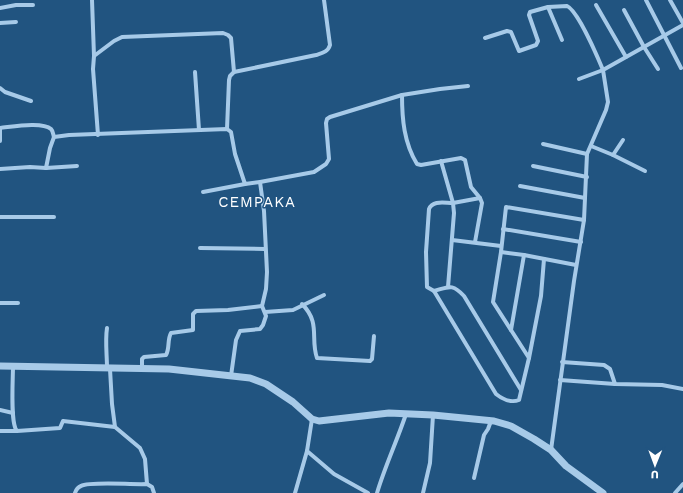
<svg xmlns="http://www.w3.org/2000/svg" width="683" height="493" viewBox="0 0 683 493" font-family="'Work Sans',sans-serif">
<style>
.lines{fill:none;stroke-linecap:round;stroke-linejoin:round}
.minor{stroke:#a7cae8;stroke-width:4}
.tertiary{stroke:#a7cae8;stroke-width:7}
.labels{text-anchor:middle;stroke-width:3;stroke-linejoin:round;paint-order:stroke}
.quarter-label{font-size:15px;letter-spacing:1px;fill:#fff;stroke:#215480}
</style>
<rect width="100%" height="100%" fill="#215480"/>
<g class="lines">
<!-- minor -->
<g class="minor">
<path d="M92 0 94 56 93 69 98 135"/>
<path d="M646 0 681 68"/>
<path d="M670 0 683 23"/>
<path d="M596 5 626 57"/>
<path d="M548 7 562 40"/>
<path d="M0 8 16 5H33"/>
<path d="M624 10 644 47 658 69"/>
<path d="M0 23 16 22"/>
<path d="M485 38 507 31 511 32 519 51 536 45 538 41 529 15 530 12 548 7 567 6C578 11 598 58 603 70L579 79"/>
<path d="M94 56 114 41 122 37 223 33 228 35 231 38 234 72"/>
<path d="M195 72 199 130"/>
<path d="M0 88 5 92 31 101"/>
<path d="M402 95C402 119 404 143 417 164L421 165 461 158 465 160 471 187 480 198 482 203 475 242"/>
<path d="M0 128C11 127 42 121 51 129 53 131 53 134 54 137"/>
<path d="M227 129 229 80 230 76 234 72 316 55C322 53 328 52 330 45L324 0"/>
<path d="M0 141V128"/>
<path d="M543 144 587 154"/>
<path d="M591 146 613 155 645 171"/>
<path d="M613 155 623 140"/>
<path d="M441 161 453 203 480 198"/>
<path d="M533 166 587 177"/>
<path d="M46 168 77 166"/>
<path d="M0 169 30 167 46 168 50 148 54 137 69 135 227 129 231 132 235 154 245 184 260 182 314 172 326 164 329 159 326 123 327 119 330 117 402 95 440 89 468 86"/>
<path d="M520 186 585 198"/>
<path d="M203 192 245 184"/>
<path d="M0 217H54"/>
<path d="M503 229 581 242"/>
<path d="M452 240 501 246"/>
<path d="M200 248 265 249"/>
<path d="M501 252 524 255 576 265"/>
<path d="M448 287 454 213 453 203C444 203 433 200 429 209L426 252 427 287 434 291C449 287 452 283 464 296L521 390"/>
<path d="M434 291 496 394C502 399 511 403 519 400L529 358 541 296 544 259"/>
<path d="M0 303H18"/>
<path d="M302 304C321 323 310 338 317 358L370 361 372 359 374 336"/>
<path d="M265 312 293 310 324 295"/>
<path d="M107 328C105 341 107 355 107 368"/>
<path d="M511 330 524 255"/>
<path d="M529 358 493 302 501 252 506 207 584 220"/>
<path d="M562 362 604 365 610 369 615 384"/>
<path d="M13 366C13 379 10 424 17 431L60 428 63 421 115 427"/>
<path d="M110 369 112 404 115 427 140 448 145 459 147 484"/>
<path d="M142 369V359L144 357 166 355C170 348 167 340 171 333L193 330V314L196 311 228 310 262 306"/>
<path d="M231 376 236 340 240 331 260 329 263 325 266 316 262 306 266 289 267 272 264 211 260 182"/>
<path d="M560 380 615 384 662 385 683 389"/>
<path d="M0 410 13 413"/>
<path d="M312 419 307 451 334 474 368 493"/>
<path d="M0 431H16"/>
<path d="M551 450 574 281 584 220 587 154 606 110 608 102 603 70 683 25"/>
<path d="M474 478 484 435 488 429 491 421"/>
<path d="M75 493C76 490 78 487 81 486 90 481 133 485 147 484L152 487 154 493"/>
<path d="M295 493 307 451"/>
<path d="M377 493C385 466 397 441 406 414"/>
<path d="M423 493 430 463 433 415"/>
<path d="M675 493 683 484"/>
</g>
<!-- tertiary -->
<path class="tertiary" d="M0 366 169 369 250 378 266 384 293 402 312 419 319 421 389 413 433 415 494 421 511 426 534 439 551 450 566 466 603 493"/>
</g>
<g class="labels">
<!-- quarter labels -->
<g class="quarter-label">
<text x="257" y="207">CEMPAKA</text>
</g>
</g>
<!-- north arrow -->
<g transform="translate(655 465) rotate(181)" stroke="#215480" stroke-width="3" paint-order="stroke">
<path d="M0-3L7 15L0 10L-7 15Z" fill="#ffffff"/>
<text y="-6" font-size="11" font-weight="bold" text-anchor="middle" fill="#ffffff">U</text>
</g>
</svg>
